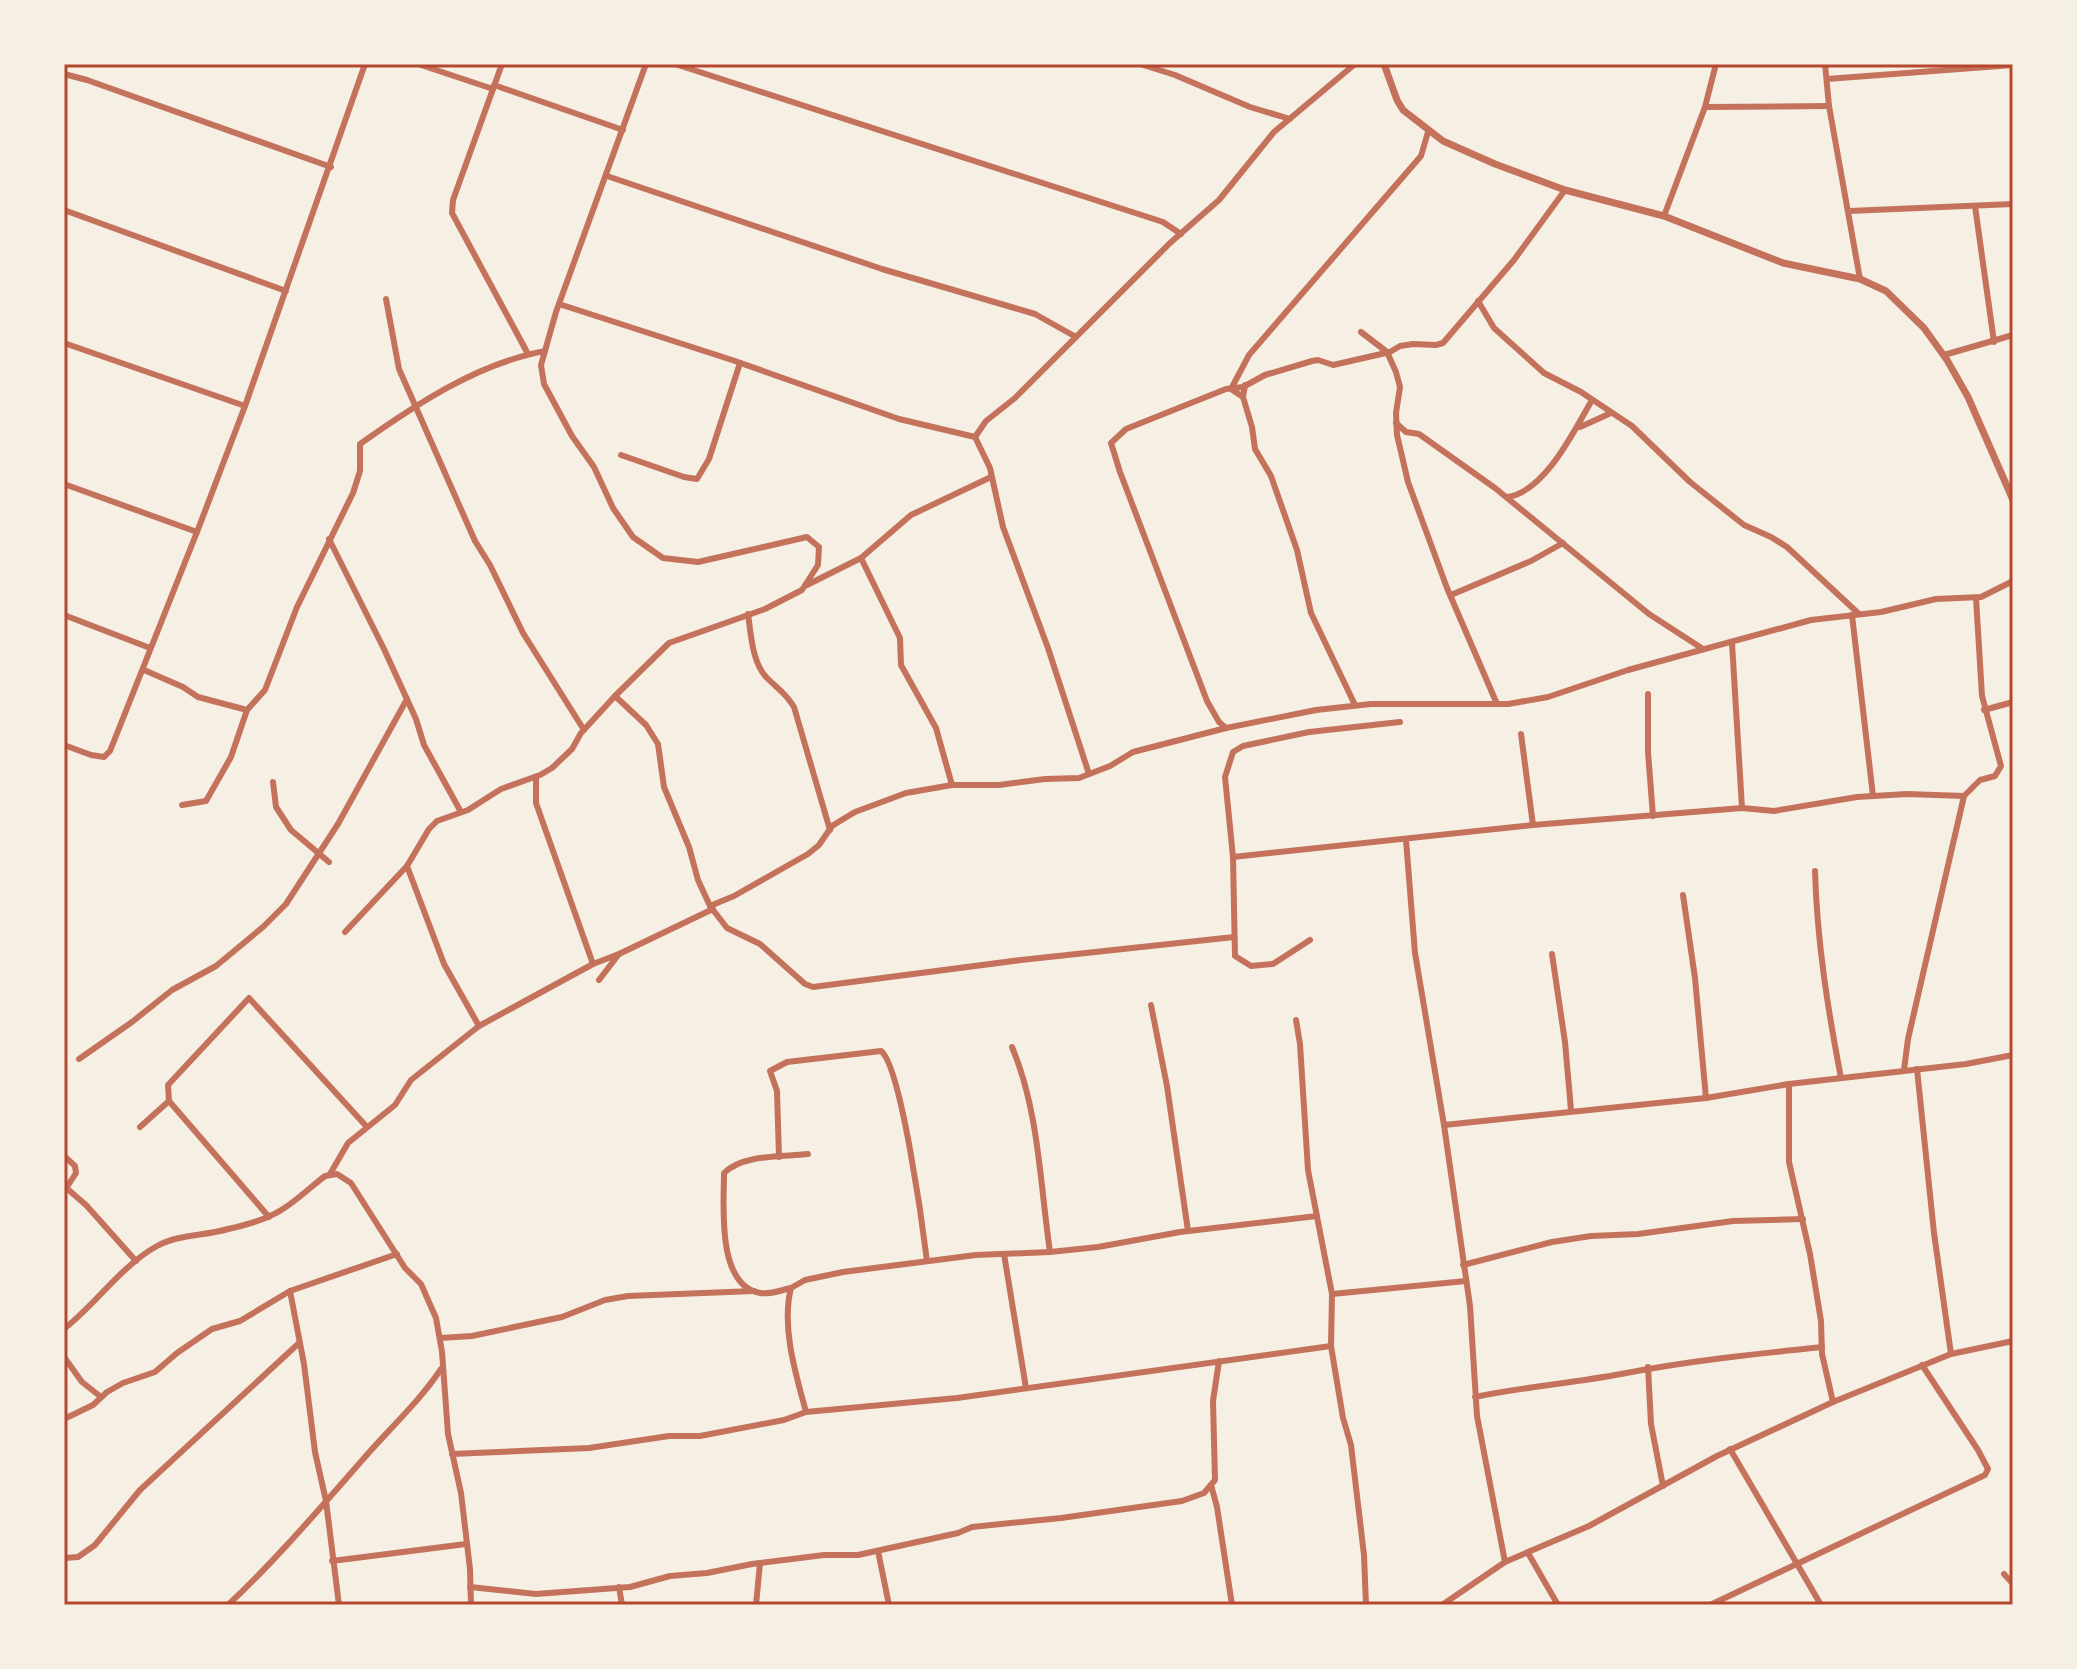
<svg xmlns="http://www.w3.org/2000/svg" width="2077" height="1669" viewBox="0 0 2077 1669" font-family="Montserrat,sans-serif">
<style>
.lines{fill:none;stroke-linecap:round;stroke-linejoin:round}
.minor{stroke:#c5725c;stroke-width:6}
.tertiary{stroke:#c5725c;stroke-width:7}
.neatline{fill:none;stroke:#b5482f;stroke-width:3}
</style>
<rect width="100%" height="100%" fill="#f6efe4"/>
<g class="lines">
<!-- minor -->
<g class="minor">
<path d="M418 64 493 89 502 64"/>
<path d="M675 64 1163 222 1181 234"/>
<path d="M1140 64 1175 75 1250 107 1290 119"/>
<path d="M1825 64 1829 106 1860 279"/>
<path d="M64 74 87 80 331 167"/>
<path d="M1827 79 2013 65"/>
<path d="M494 85 623 130"/>
<path d="M493 89 453 200 452 213 528 354"/>
<path d="M1705 107 1829 106"/>
<path d="M607 176 882 269 1035 314 1076 337"/>
<path d="M1975 206 1994 342"/>
<path d="M64 210 286 291"/>
<path d="M1849 211 2013 204"/>
<path d="M1664 216 1705 107 1716 64"/>
<path d="M386 299 399 369 475 541 490 565 523 633 584 730"/>
<path d="M1478 301 1494 328 1544 373 1581 392 1632 426 1690 482 1744 525 1771 537 1787 547 1859 614"/>
<path d="M559 304 732 360 899 419 975 437 986 421 1015 398 1170 243 1219 200 1274 132 1355 64"/>
<path d="M1361 332 1387 352 1396 372 1400 387 1396 413 1397 435 1408 482 1447 588 1497 704"/>
<path d="M64 343 245 406"/>
<path d="M1944 355 2013 335"/>
<path d="M1245 385 1243 397 1252 427 1255 449 1271 476 1297 550 1311 613 1355 705"/>
<path d="M1243 397 1231 389 1249 355 1421 156 1428 132"/>
<path d="M1396 423 1406 432 1419 434 1495 488 1649 614 1703 649"/>
<path d="M1580 427 1611 413"/>
<path d="M975 437 990 468 1003 527 1048 648 1089 774"/>
<path d="M621 455 684 477 697 479 709 459 740 363"/>
<path d="M64 484 197 532 110 751 104 757 91 755 64 745"/>
<path d="M1507 497C1545 492 1574 431 1592 400"/>
<path d="M197 532 245 406 365 64"/>
<path d="M329 539 384 649 416 719 424 745 461 812"/>
<path d="M861 558 911 515 991 477"/>
<path d="M807 585 861 558 900 638 901 665 936 728 952 785"/>
<path d="M1451 595 1531 561 1563 543"/>
<path d="M748 614C751 634 752 663 767 678 777 688 786 693 794 707L830 830"/>
<path d="M64 615 150 648"/>
<path d="M1852 615 1873 796"/>
<path d="M1732 643 1742 808"/>
<path d="M144 670 183 687 198 697 247 710"/>
<path d="M1648 694V752L1653 816"/>
<path d="M615 696 646 725 658 744 664 787 689 847 698 880 710 906 727 928 760 944 805 984 813 987 1021 960 1234 937"/>
<path d="M1984 710 2013 702"/>
<path d="M1226 728 1219 722 1207 701 1120 472 1111 443 1126 429 1226 389 1243 387 1265 375 1312 361 1318 360 1333 365 1390 352 1400 346 1413 344 1436 345 1443 343 1514 260 1565 190"/>
<path d="M1521 734 1533 825"/>
<path d="M536 777V803L593 964 619 954"/>
<path d="M273 782 276 807 291 830 329 862"/>
<path d="M182 805 206 801 231 757 247 710 265 690 297 607 353 493 360 471V444C415 405 478 363 545 351"/>
<path d="M1406 840 1415 953 1444 1125 1470 1306 1477 1416 1505 1562"/>
<path d="M1233 857 1533 825 1742 808 1774 811 1857 797 1907 794 1964 796 1980 780 1995 776 2001 766 1982 696 1976 598"/>
<path d="M407 866 444 964 479 1026 593 964"/>
<path d="M1815 871C1817 942 1828 1010 1841 1078"/>
<path d="M1683 895 1695 978 1706 1098"/>
<path d="M710 906 734 896 808 854 819 845 832 826 840 821 855 812 906 793 952 785H999L1045 779 1079 778 1110 766 1133 752 1226 728 1316 710 1371 704H1508L1548 697 1628 670 1811 620 1881 612 1936 599 1981 597 2013 581"/>
<path d="M345 932 407 866 429 829 437 821 468 810 501 789 540 775 552 768 572 749 581 733 615 696 669 643 765 609 802 590 818 565 819 547 807 537 698 562 663 558 633 537 613 508 594 467 572 436 544 384 541 365 556 312 646 64"/>
<path d="M1310 940 1273 964 1251 966 1235 956 1233 857 1225 777 1233 752 1243 746 1309 732 1400 722"/>
<path d="M1552 954 1565 1042 1571 1110"/>
<path d="M599 980 619 954 713 909"/>
<path d="M1151 1005 1167 1086 1188 1231"/>
<path d="M1296 1020 1300 1044 1308 1170 1332 1294 1331 1346 1343 1418 1351 1445 1364 1555 1366 1605"/>
<path d="M1012 1047C1039 1111 1040 1184 1050 1252"/>
<path d="M79 1059 132 1022 172 990 216 966 263 927 286 904 338 824 407 699"/>
<path d="M1917 1069 1934 1233 1951 1354"/>
<path d="M1904 1070 1908 1039 1964 796"/>
<path d="M1789 1084V1162L1810 1254 1821 1321 1822 1354 1833 1402"/>
<path d="M1444 1125 1706 1098 1789 1084 1966 1064 2013 1055"/>
<path d="M140 1127 169 1101"/>
<path d="M64 1156 75 1166 76 1173 67 1187"/>
<path d="M779 1157 777 1091 770 1071 787 1062 881 1051C901 1066 923 1228 927 1261"/>
<path d="M330 1174 348 1143 395 1105 411 1080 479 1026"/>
<path d="M64 1186 86 1205 136 1261"/>
<path d="M269 1217 169 1101 168 1085 249 998 367 1127"/>
<path d="M1004 1254 1026 1388"/>
<path d="M1463 1265 1552 1242 1591 1236 1638 1234 1733 1221 1803 1219"/>
<path d="M791 1288C781 1290 770 1295 760 1293 716 1285 724 1204 724 1173 743 1154 782 1157 808 1154"/>
<path d="M290 1291 304 1364 315 1452 326 1501 339 1605"/>
<path d="M1332 1294 1466 1281"/>
<path d="M64 1329C96 1304 121 1266 157 1246 179 1234 204 1236 228 1229 242 1226 257 1222 270 1216 289 1208 308 1189 325 1176L337 1174 351 1183 405 1268 421 1284 436 1318 442 1352 448 1434 461 1493 470 1569 471 1605"/>
<path d="M440 1338 472 1336 562 1317 605 1300 628 1296 754 1291"/>
<path d="M64 1357 82 1382 101 1397"/>
<path d="M1648 1367 1651 1424 1663 1486"/>
<path d="M1475 1397C1523 1387 1573 1383 1621 1374 1688 1361 1754 1354 1822 1347"/>
<path d="M806 1412C796 1375 781 1327 791 1288L805 1280 843 1272 976 1255 1050 1252 1098 1247 1180 1232 1317 1216"/>
<path d="M64 1419 93 1405 107 1392 123 1383 155 1372 177 1353 212 1329 240 1321 290 1291 397 1254"/>
<path d="M1730 1449 1821 1605"/>
<path d="M452 1454 589 1448 669 1436H700L784 1420 806 1412 957 1398 1331 1346"/>
<path d="M1211 1485 1217 1507 1232 1605"/>
<path d="M878 1551 889 1605"/>
<path d="M1528 1553 1558 1605"/>
<path d="M64 1558 78 1557 95 1545 140 1490 299 1343"/>
<path d="M332 1561 466 1544"/>
<path d="M2004 1574 2013 1584"/>
<path d="M470 1587 536 1594 630 1587 670 1576 707 1573 752 1564 824 1555H858L958 1533 972 1527 1061 1518 1182 1501 1204 1493 1215 1480 1213 1401 1219 1361"/>
<path d="M619 1587 622 1605"/>
<path d="M228 1605C277 1559 321 1507 365 1457 391 1427 419 1402 441 1369"/>
<path d="M756 1605 760 1563"/>
<path d="M1442 1605 1505 1562 1589 1526 1717 1456 1833 1402 1951 1354 2013 1341"/>
<path d="M1710 1605 1985 1475 1988 1469 1978 1450 1922 1365"/>
</g>
<!-- tertiary -->
<path class="tertiary" d="M1384 64 1397 100 1403 110 1443 141 1495 164 1565 190 1664 216 1783 263 1860 279 1886 291 1924 328 1947 360 1968 397 2013 500"/>
</g>
<!-- border -->
<rect width="2077" height="1669" fill="none" stroke="#f6efe4" stroke-width="132"/>
<rect x="66" y="66" width="1945" height="1537" class="neatline"/>
</svg>
